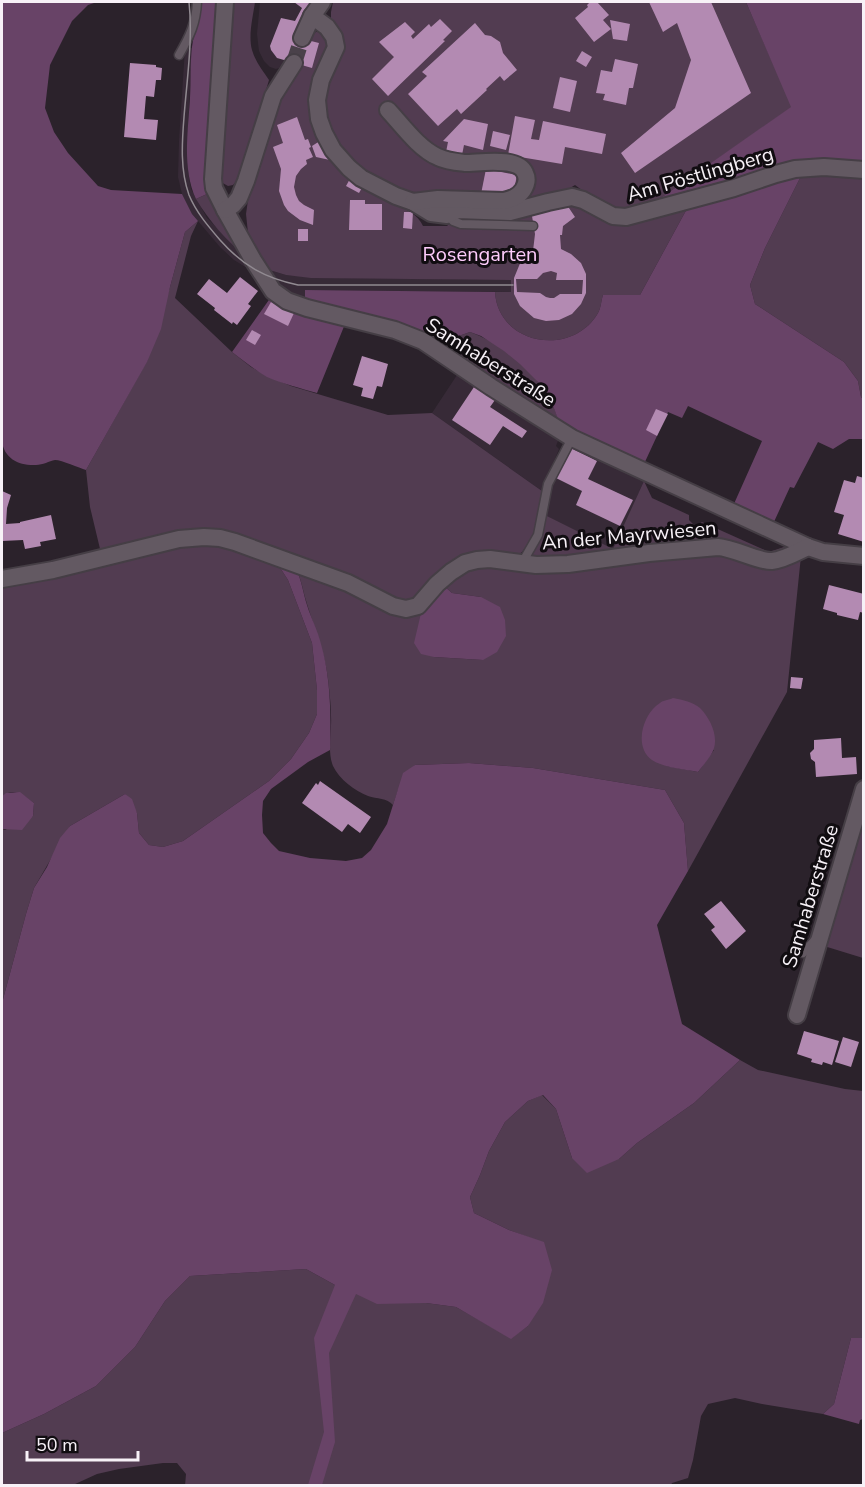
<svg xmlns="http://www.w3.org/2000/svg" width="865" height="1487" viewBox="0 0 865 1487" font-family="'Nunito Sans',sans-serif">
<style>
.built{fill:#372a37}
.green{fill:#523c51;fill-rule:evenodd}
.forest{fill:#684367}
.building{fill:#b38ab2;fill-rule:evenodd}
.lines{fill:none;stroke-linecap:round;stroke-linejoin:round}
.minor-tunnel{stroke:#4a414a;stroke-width:16;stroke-dasharray:16 8;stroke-linecap:butt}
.service-casing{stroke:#453e45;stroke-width:11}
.minor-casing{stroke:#453e45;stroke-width:20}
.service{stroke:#635962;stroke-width:8}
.minor{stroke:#635962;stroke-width:16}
.tram{stroke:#918a91;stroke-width:1.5}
.labels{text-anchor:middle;stroke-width:6;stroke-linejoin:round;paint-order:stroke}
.street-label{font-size:20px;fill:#f7f1f7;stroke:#110d11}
.park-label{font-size:20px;fill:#feccfc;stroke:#110d11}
</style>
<rect width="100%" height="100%" fill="#2b222b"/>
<!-- built -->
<g class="built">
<path d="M260 2H310L302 15 289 53 279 68 276 69 270 67 264 61 259 51 257 34Z"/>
<path d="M185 48H192L187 149 188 171 191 189 207 218 250 260 257 274 234 260 220 247 192 214 182 194 178 177 179 141Z"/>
<path d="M266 269 286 275 344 278 511 280V292L305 290V302L282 291Z"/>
<path d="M459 372 559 438 556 446 559 449 542 491 432 413Z"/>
<path d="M571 447 644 481 613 550 545 515 547 495 556 475Z"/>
</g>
<!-- green -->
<g class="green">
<path d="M228 2H255C253 17 248 35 252 50 255 61 263 71 269 80L240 177 233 185 228 186 221 182 220 171Z"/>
<path d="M333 2H746L792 107 665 195 640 210 617 209 590 196 575 185 570 188 532 202 525 195 529 168 423 156 506 169 517 172 520 178 514 192 422 194 408 193 387 185 347 162 327 128 323 92 331 20V12Z"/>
<path d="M316 32H321L332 41 317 128 396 203C406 209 418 215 423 226H447L458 215 568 202 595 213 689 205 640 295H603C601 301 601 308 598 313 572 358 498 345 495 292H511V280L311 278 286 275 266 269 255 252 248 233 246 214 249 193 274 110 310 35Z"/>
<path d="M803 172 863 174V399L861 397 858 381 844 362 755 304 750 285 765 248Z"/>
<path d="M209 193 215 210 246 253 250 260C228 242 211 224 196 199Z"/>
<path d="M198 221 191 236 175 298 232 352 251 367 267 376 291 386 388 415 432 413 542 491 535 535 522 552 517 556 480 554 424 593 407 603 234 538 101 553 90 507 86 470 147 361 170 287 185 232Z"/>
<path d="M470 332C503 344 537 372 552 404 555 409 557 416 559 422L439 346 453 338Z"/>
<path d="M644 481 652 498 689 515V520L694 525H698L702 522 769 552 784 547 789 551 780 554 636 551 531 558 545 515 613 549Z"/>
<path d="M204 540 277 563 288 580 312 643 317 690V714L309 733 291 759 269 781 183 841 163 847 149 845 139 833 137 813 125 794 70 826 34 888 26 914 2 1003V829L5 830 33 816 34 803C23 795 15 787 2 796V585Z"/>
<path d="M693 552 801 556 787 692 688 871 684 823 665 790 533 768 469 763 415 765 398 790 393 805C387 798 377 799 368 796 355 791 339 779 333 766 327 751 332 732 331 716 331 707 330 698 329 688 327 658 316 633 307 604 303 592 302 581 296 569L422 609 421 618 434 657 483 660 481 597 452 593 443 585 469 566ZM714 750 698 772 667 766Z"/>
<path d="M863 802V958L824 946Z"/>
<path d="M740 1060 758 1070 845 1089 863 1091V1338H851L834 1404 823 1414 762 1404 735 1398 708 1404 701 1416 693 1460 688 1478 672 1483 671 1485 185 1486 186 1474 177 1463H163L119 1469 97 1474 73 1485H2V1433L44 1414 96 1386 135 1347 165 1301 190 1276 306 1269 335 1285 426 1303 456 1307 511 1338 528 1326 544 1243 509 1230 474 1213 470 1197 480 1175 489 1151 505 1122 528 1101 542 1095 556 1109 572 1158 619 1159 637 1143 694 1103Z"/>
</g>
<!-- forest -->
<g class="forest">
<path d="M2 2H97L88 5 72 21 50 65 45 108 54 132 68 153 98 186 111 190 182 194 192 214 198 221 185 232 170 287 161 329 147 362 86 470C79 468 62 460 55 460 49 461 43 465 36 465 20 466 4 459 2 441 0 427 5 411 2 398Z"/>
<path d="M200 2H216L207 167 209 193 196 199C182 168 188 132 190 98 191 82 190 64 192 47 194 32 199 17 200 2Z"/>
<path d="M746 2H863V166L847 164 640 210 665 195 791 107Z"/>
<path d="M803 172 765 248 750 285 755 304 844 362 858 381 861 397 863 399V439H849L833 449 818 442 794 488 790 487 773 524 733 506 762 441 688 406 682 418 668 412 644 464 602 446 559 422 552 403 538 382 520 364 504 351 481 336 470 332 453 338 439 346 305 302V290L495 292C498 345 572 358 598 313 601 308 601 301 603 295H640L689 205Z"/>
<path d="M271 297 345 324 317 393C300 388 283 384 267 377 255 370 244 361 232 352Z"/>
<path d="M277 563 296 569C302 581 303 593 307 605 311 618 318 631 321 644 331 679 331 715 330 750L308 762 271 789 263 801 262 815 263 833 271 843 279 851 310 858 346 861 362 858 371 850 387 824 403 773 415 765 469 763 533 768 665 790 684 823 688 871 657 925 682 1024 740 1060 694 1103 637 1143 619 1159 587 1173 572 1158 556 1109 543 1095 528 1101 505 1122 489 1151 480 1175 470 1197 474 1213 509 1230 544 1242 552 1270 543 1303 528 1326 511 1339 456 1307 426 1303 377 1304 356 1294 329 1353 335 1442 322 1485H308L324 1432 314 1338 335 1285 306 1269 190 1276 165 1301 135 1347 96 1386 44 1414 2 1433V1003L26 914 34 888 47 867 60 838 70 826 125 794 132 799 137 813 139 833 149 845 163 847 183 841 269 781 291 759 309 733 317 714V690L312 643 288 580Z"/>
<path d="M443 585 452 593 481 597 500 607 505 620 506 636 497 652 483 660 434 657 421 654 414 643 422 609Z"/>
<path d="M673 698C683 700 693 702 700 708 710 718 718 735 714 748 712 756 703 765 698 772 684 769 664 768 652 760 633 747 643 713 660 703 663 700 669 700 673 698Z"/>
<path d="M20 792 34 803 33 816 22 830 2 829V796L6 793Z"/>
<path d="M851 1338H863V1419L860 1420 859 1424 823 1414 834 1404Z"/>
</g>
<!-- building -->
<g class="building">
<path d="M294 2H311L301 17 295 37 319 43 312 68 277 58 271 50 270 46 281 18 295 21 302 8Z"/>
<path d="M590 2H597L609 15 603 20 611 29 594 42 575 18 588 7 587 5Z"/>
<path d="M649 2H711L751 93 635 173 621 153 675 108 691 60 677 23 663 32Z"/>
<path d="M440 19 452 31 443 40 445 41 388 96 372 79 394 57 379 42 405 22 415 32 411 36 413 39 429 24 431 27Z"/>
<path d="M610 20 630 24 627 41 613 39Z"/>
<path d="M475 23 485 35 491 36 500 42 503 53 517 70 504 81 500 76 486 89 487 90 461 114 457 109 438 126 408 94 427 76 422 72Z"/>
<path d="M582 51 592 57 586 67 576 61Z"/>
<path d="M615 59 638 64 633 88H629L626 105 603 100 605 94 596 93 601 70 612 72Z"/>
<path d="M130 63 156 65V67L162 68 161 80H156L154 97 146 96 144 119 158 120 156 140 124 137Z"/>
<path d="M560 77 577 81 570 112 553 108Z"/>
<path d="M515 116 535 120 531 139 539 140 543 121 606 134 602 154 565 147 562 164 508 155Z"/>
<path d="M297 117 305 140 308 139 311 147 309 148 313 157 306 160 307 164 301 169 296 176 294 187 296 195 299 201 304 205 314 210 313 225 300 220 288 211 284 205 279 191 281 169 273 147 283 143 277 125Z"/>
<path d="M464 119 488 124 483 150 464 145 462 155 446 152 448 142 443 141Z"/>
<path d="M493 131 510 135 506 150 490 146Z"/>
<path d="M323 139 333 155 330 160 316 157 312 146Z"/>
<path d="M486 169 517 175 513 195 481 194Z"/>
<path d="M351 177 364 184 359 193 346 186Z"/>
<path d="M350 200H365V204H382V230H349Z"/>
<path d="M565 202 575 217 563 226 562 235H560L561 249 571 254 581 263 586 274V293L581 304 572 314 559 320 546 321 534 318 520 306 514 294V278L521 261 533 251 535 234 531 210ZM551 271 557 273 556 280H583L582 294H560L554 298H550L546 297 540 293 517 292 516 279H537L543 273Z"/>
<path d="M404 212H413L412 229 403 228Z"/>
<rect x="298" y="229" width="10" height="12"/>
<path d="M240 277 258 291 248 304 251 306 237 325 233 322 232 324 214 310 215 308 197 294 209 279 227 293Z"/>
<path d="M271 302 294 313 288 326 264 314Z"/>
<path d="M252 330 261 335 255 345 246 340Z"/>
<path d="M362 356 388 364 382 387 377 386 373 399 361 396 363 388 353 385Z"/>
<path d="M474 387 495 400 490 407 527 431 522 438 503 426 490 445 452 420Z"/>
<path d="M656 409 668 414 657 436 646 430Z"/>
<path d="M571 448 597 461 588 479 633 500 620 526 576 505 582 491 556 478Z"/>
<path d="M857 476 864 478V542L838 534 844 515 834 512 844 480 855 483Z"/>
<path d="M2 491 11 495 7 508 6 524 20 523V522L51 515 56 539 40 542 41 546 25 549 23 540 2 541Z"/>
<path d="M829 585 864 594V613L860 612 858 620 837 615V613L823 609Z"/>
<path d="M791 677 803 678 801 689 790 688Z"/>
<path d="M841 738 842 758 856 757 857 774 816 777 815 762 811 759 810 753 814 749V740Z"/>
<path d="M320 781 371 817 360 833 348 824 342 832 302 803 316 783 318 785Z"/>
<path d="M721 901 746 931 726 949 711 930 715 927 704 914Z"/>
<path d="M804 1031 839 1041 832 1065 823 1062 822 1065 811 1062 812 1059 797 1054Z"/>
<path d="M843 1037 859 1042 851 1067 835 1062Z"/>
</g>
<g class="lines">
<!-- minor-tunnel -->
<path class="minor-tunnel" d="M294 63 302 38"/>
<defs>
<g id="service">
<path d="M179 55C190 36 196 23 197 2"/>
<path d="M448 215 453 221 461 224 533 226"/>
<path d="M522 563 538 535 548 484 572 438"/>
<path d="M803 953 815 940"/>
</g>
<g id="minor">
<path d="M225 2 213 179 214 188 225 210 253 260 273 291 287 301 307 308 395 330 423 341 491 387 572 438 808 547 823 552 864 556"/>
<path d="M312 16 327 27 334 37 336 47 321 80 317 100 319 119 324 133 333 150 349 168 361 178 396 196 413 202 431 213 447 215 458 210 510 212 548 202 572 197 583 200 613 216 626 217 734 188 776 174 795 169 824 167 864 170"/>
<path d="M302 38 312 16 322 2"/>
<path d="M388 110C402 125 419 149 438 157 446 161 456 162 465 163 480 163 518 156 525 173 528 179 527 184 523 190 518 197 512 199 504 201L438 199 413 202"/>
<path d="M225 210 233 205 239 198 246 181 273 96 294 63"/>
<path d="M2 579 53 570 179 539 204 537 220 538 235 542 348 583 393 606 406 609 418 606 437 584 451 572 465 563 477 560 490 559 536 565 568 564 649 553 718 547C734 548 759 562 772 561 784 560 797 552 808 547"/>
<path d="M797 1015 864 789"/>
</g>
</defs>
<!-- service casing -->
<use href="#service" class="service-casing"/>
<!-- minor casing -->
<use href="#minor" class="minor-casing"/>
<!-- service -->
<use href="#service" class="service"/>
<!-- minor -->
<use href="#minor" class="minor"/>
<!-- tram -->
<path class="tram" d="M189 2C193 39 187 79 184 117 182 142 180 170 189 195 196 212 208 226 220 240 243 266 265 278 298 285H513"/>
</g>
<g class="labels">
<!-- street labels -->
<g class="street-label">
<text transform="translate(700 174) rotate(-16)" y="7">Am Pöstlingberg</text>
<text transform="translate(491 362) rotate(32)" y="7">Samhaberstraße</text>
<text transform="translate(629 535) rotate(-5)" y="7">An der Mayrwiesen</text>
<text transform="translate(810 896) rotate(-73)" y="7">Samhaberstraße</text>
</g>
<!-- park labels -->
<g class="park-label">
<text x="480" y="261">Rosengarten</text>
</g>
</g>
<!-- border -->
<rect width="865" height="1487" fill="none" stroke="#f7f1f7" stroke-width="6"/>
<!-- scale -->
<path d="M27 1451v9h111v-9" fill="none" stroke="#f7f1f7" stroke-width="3"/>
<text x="36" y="1451" font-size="18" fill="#f7f1f7" stroke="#110d11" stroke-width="4.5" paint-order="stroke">50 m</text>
</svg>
